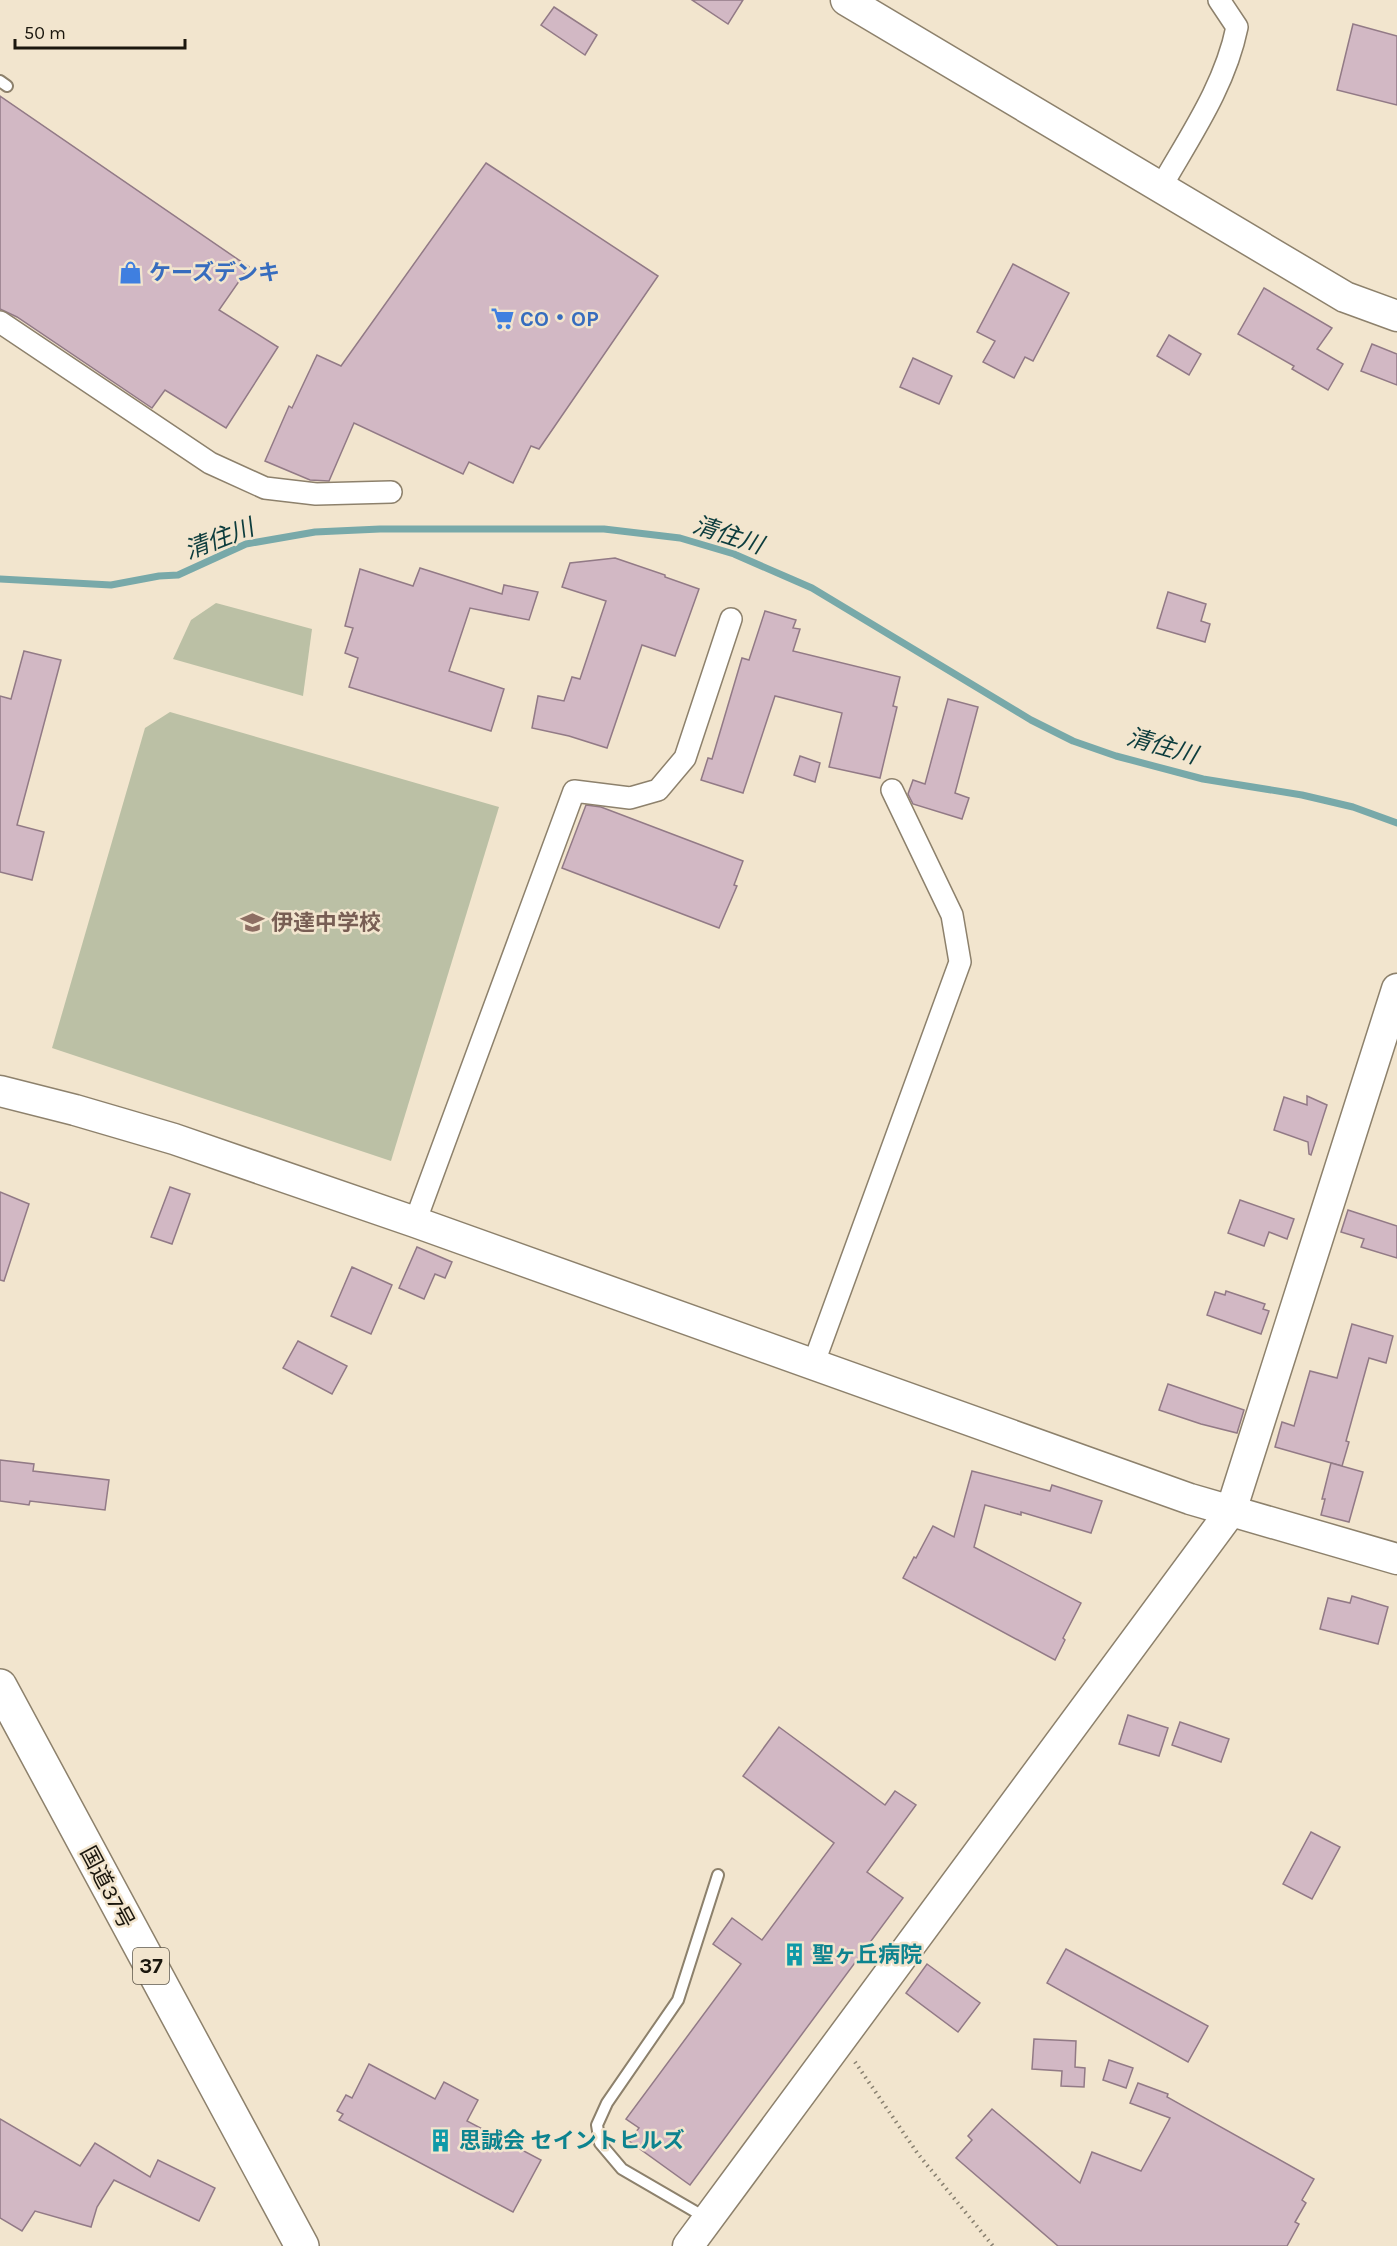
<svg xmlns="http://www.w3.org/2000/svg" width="1397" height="2246" viewBox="0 0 1397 2246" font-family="Karla,'Noto Sans JP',sans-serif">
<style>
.green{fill:#bbc0a5}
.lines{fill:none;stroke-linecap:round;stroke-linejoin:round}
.stream{stroke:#78a9a9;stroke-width:7}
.building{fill:#d2b8c4;stroke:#927a86;stroke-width:1.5}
.lane-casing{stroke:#8d816c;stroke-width:14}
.street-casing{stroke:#8d816c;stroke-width:24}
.secondary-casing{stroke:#8d816c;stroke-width:33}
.highway-casing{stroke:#8d816c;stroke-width:36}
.path{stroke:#888070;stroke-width:4;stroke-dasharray:1.5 4.5;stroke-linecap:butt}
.lane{stroke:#fff;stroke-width:10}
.street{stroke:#fff;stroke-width:21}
.secondary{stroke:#fff;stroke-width:30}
.highway{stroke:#fff;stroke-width:33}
.labels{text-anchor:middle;stroke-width:5;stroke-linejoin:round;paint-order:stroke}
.shield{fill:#f2e5ce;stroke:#5c5548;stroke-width:1.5}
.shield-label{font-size:21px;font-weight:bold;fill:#1b170e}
.shop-label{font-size:22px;font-weight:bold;fill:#366cbe;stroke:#f2e5ce;text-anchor:start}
.education-label{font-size:22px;font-weight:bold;fill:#785e54;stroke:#f2e5ce;text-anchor:start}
.street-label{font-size:22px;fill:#1b170e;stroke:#f2e5ce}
.culture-label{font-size:22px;font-weight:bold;fill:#0d838f;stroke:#f2e5ce;text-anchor:start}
.water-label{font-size:24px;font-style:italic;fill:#0c3c3d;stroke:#f2e5ce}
</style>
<rect width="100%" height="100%" fill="#f2e5ce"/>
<!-- green -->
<g class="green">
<path d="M216 603 312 629 303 696 173 659 191 620Z"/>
<path d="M170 712 499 807 391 1161 52 1048 145 728Z"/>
</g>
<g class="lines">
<!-- stream -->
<path class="stream" d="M0 579 111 585 159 576 178 575 246 544 315 532 380 529H604L680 538 734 554 812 588 1031 720 1073 741 1116 756 1203 779 1302 795 1353 807 1397 823"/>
</g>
<!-- building -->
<g class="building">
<path d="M692 0H743L728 24Z"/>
<path d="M554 7 597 35 585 55 541 25Z"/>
<path d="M1353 24 1397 36V105L1337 90Z"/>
<path d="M0 96 249 267 219 310 278 347 226 428 165 390 152 408 17 317 0 309Z"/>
<path d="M486 163 658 276 539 449 531 446 513 483 469 462 463 474 354 423 329 481 310 480 265 461 289 406 292 408 317 355 341 366Z"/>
<path d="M1013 264 1069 293 1033 361 1025 357 1014 378 983 362 995 341 977 332Z"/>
<path d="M1264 288 1332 328 1317 349 1343 364 1328 390 1292 369 1294 366 1238 334Z"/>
<path d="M1169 335 1201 354 1189 375 1157 356Z"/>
<path d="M1372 344 1397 354V385L1361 371Z"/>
<path d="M913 358 952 376 939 404 900 387Z"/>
<path d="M615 558 665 575V577L699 589 675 656 642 645 607 748 569 736 532 728 538 696 564 701 572 677 580 679 606 601 562 587 570 563Z"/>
<path d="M420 568 502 594 504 585 538 592 529 620 470 608 449 671 504 689 491 731 349 687 358 658 345 653 353 628 345 626 360 569 413 586Z"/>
<path d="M1168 592 1206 604 1201 621 1210 624 1205 642 1157 628Z"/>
<path d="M765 611 796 620 793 628 800 629 793 651 900 677 893 706 897 707 880 778 829 767 842 713 775 696 743 793 701 780 708 758 712 759 742 658 749 660Z"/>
<path d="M24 651 61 660 17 825 44 832 32 880 0 872V696L11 699Z"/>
<path d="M948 699 978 707 955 793 969 798 962 819 913 804 908 794 913 780 925 784Z"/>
<path d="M800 756 820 763 815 782 794 775Z"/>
<path d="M586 805 601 807 743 861 734 885 737 886 719 928 562 868Z"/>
<path d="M1307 1096 1327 1105 1311 1155 1309 1154 1308 1142 1274 1130 1284 1097 1307 1105Z"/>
<path d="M170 1187 190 1194 172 1244 151 1237Z"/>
<path d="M0 1192 29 1204 4 1281 0 1280Z"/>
<path d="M1240 1200 1294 1219 1287 1239 1269 1232 1264 1246 1228 1233Z"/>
<path d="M1348 1210 1397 1226V1258L1361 1247 1364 1239 1341 1232Z"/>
<path d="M417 1247 452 1262 445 1278 435 1274 424 1299 399 1288Z"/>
<path d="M352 1267 392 1285 371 1334 331 1316Z"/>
<path d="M1226 1291 1265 1304 1263 1309 1269 1311 1261 1334 1207 1315 1215 1292 1225 1295Z"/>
<path d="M1352 1324 1393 1336 1386 1363 1369 1358 1346 1441 1349 1442 1342 1466 1275 1447 1282 1422 1294 1426 1310 1371 1337 1378Z"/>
<path d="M298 1341 347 1366 332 1394 283 1368Z"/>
<path d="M1168 1384 1244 1410 1237 1433 1201 1424 1159 1410Z"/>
<path d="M0 1460 34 1464 33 1471 109 1480 105 1510 30 1501 29 1505 0 1501Z"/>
<path d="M1331 1463 1363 1472 1349 1522 1321 1515 1325 1499H1322Z"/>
<path d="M972 1471 1050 1491 1052 1485 1102 1501 1091 1533 1021 1512V1515L985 1505 974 1547 1081 1603 1063 1638 1065 1640 1055 1660 903 1578 914 1557 916 1558 933 1526 954 1537Z"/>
<path d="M1352 1596 1388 1607 1378 1644 1320 1629 1328 1598 1350 1603Z"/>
<path d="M1128 1715 1168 1728 1159 1756 1119 1744Z"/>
<path d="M1180 1722 1229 1739 1221 1762 1172 1745Z"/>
<path d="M779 1727 885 1805 895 1791 916 1805 867 1872 903 1898 690 2185 629 2141 639 2128 626 2119 741 1964 713 1944 732 1918 762 1940 834 1843 743 1776Z"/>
<path d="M1311 1832 1340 1847 1312 1899 1283 1884Z"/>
<path d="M1066 1949 1208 2026 1188 2062 1047 1983Z"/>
<path d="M927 1964 980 2003 958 2032 906 1993Z"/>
<path d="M1034 2039 1076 2041 1075 2067 1085 2068 1084 2087 1061 2086 1062 2071 1032 2069Z"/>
<path d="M1109 2060 1133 2068 1126 2088 1103 2080Z"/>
<path d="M369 2064 435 2099 444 2082 478 2100 467 2121 541 2160 513 2212 339 2120 343 2114 337 2111 346 2095 352 2098Z"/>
<path d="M1138 2083 1168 2094 1167 2097 1314 2179 1302 2200 1306 2203 1295 2222 1299 2224 1287 2246H1058L956 2158 972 2140 968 2136 992 2109 1080 2183 1092 2152 1141 2171 1170 2118 1130 2103Z"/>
<path d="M0 2119 80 2166 95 2143 150 2177 158 2160 215 2188 199 2221 114 2180 97 2207 91 2227 35 2211 22 2231 0 2218Z"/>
</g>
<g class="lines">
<defs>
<g id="lane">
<path d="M0 81 7 86"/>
<path d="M708 2219 622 2169 600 2143 597 2125 607 2103 678 2000 718 1875"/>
</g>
<g id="street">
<path d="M1161 187C1190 136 1225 86 1237 27L1219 0"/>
<path d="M0 322 210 463 265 488 316 494 391 492"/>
<path d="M415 1222 574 791 630 798 658 790 685 758 731 619"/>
<path d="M813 1365 960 962 952 915 892 790"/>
</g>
<g id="secondary">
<path d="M846 0 1345 297 1397 316"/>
<path d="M0 1091 75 1110 174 1139 415 1222 1190 1499 1397 1559"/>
<path d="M688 2246 1231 1511 1397 989"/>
</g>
<path id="highway" d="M0 1686 302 2246"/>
</defs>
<!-- lane casing -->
<use href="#lane" class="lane-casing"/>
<!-- street casing -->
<use href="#street" class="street-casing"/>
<!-- secondary casing -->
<use href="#secondary" class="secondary-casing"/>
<!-- highway casing -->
<use href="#highway" class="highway-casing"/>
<!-- path -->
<path class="path" d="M855 2062 918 2154 993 2246"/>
<!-- lane -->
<use href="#lane" class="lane"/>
<!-- street -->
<use href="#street" class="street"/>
<!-- secondary -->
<use href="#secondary" class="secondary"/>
<!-- highway -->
<use href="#highway" class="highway"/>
</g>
<!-- icons -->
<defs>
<symbol id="shop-bare" viewBox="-9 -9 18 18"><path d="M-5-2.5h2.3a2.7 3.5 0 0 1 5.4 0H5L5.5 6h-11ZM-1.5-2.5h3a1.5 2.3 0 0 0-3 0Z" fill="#3f7fe0" stroke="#f2e5ce" stroke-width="2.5" paint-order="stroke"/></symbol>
<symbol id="supermarket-bare" viewBox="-9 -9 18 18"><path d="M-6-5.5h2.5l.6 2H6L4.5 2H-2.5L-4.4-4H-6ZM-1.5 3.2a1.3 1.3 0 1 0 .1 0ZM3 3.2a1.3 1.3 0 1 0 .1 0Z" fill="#3f7fe0" stroke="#f2e5ce" stroke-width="2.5" paint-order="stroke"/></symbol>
<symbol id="school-bare" viewBox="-9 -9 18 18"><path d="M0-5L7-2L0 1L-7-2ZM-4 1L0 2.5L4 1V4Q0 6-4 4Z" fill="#8d6e63" stroke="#f2e5ce" stroke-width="2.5" paint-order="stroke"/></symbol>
<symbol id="building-bare" viewBox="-9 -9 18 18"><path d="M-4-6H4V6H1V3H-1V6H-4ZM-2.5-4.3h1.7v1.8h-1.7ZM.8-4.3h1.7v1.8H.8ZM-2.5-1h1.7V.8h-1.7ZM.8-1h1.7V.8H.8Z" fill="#0f9aa8" stroke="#f2e5ce" stroke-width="2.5" paint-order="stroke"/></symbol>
</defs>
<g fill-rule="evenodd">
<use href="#shop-bare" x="114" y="256" width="33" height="33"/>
<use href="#supermarket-bare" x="486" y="302" width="33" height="33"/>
<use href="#school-bare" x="236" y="906" width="33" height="33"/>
<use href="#building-bare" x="778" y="1938" width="33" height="33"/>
<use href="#building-bare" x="424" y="2124" width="33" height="33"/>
</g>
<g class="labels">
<!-- shield labels -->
<rect class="shield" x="133" y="1948" width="36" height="36" rx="4.5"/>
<g class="shield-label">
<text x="151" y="1973">37</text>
</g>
<!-- shop labels -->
<g class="shop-label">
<text x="149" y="280">ケーズデンキ</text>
<text x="520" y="326">CO・OP</text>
</g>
<!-- education labels -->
<g class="education-label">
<text x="271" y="930">伊達中学校</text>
</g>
<!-- street labels -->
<g class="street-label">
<text transform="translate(108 1887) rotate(62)" y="8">国道37号</text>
</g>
<!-- culture labels -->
<g class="culture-label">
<text x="812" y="1962">聖ヶ丘病院</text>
<text x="459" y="2148">思誠会 セイントヒルズ</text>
</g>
<!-- water labels -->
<g class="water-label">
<text transform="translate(728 535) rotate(18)" y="8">清住川</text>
<text transform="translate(219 539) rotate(-21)" y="8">清住川</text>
<text transform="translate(1162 746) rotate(16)" y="8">清住川</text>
</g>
</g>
<!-- scale -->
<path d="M15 39v9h170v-9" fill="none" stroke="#1b170e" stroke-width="3"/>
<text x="24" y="39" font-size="18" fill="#1b170e" stroke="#f2e5ce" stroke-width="4.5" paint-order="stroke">50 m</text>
</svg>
